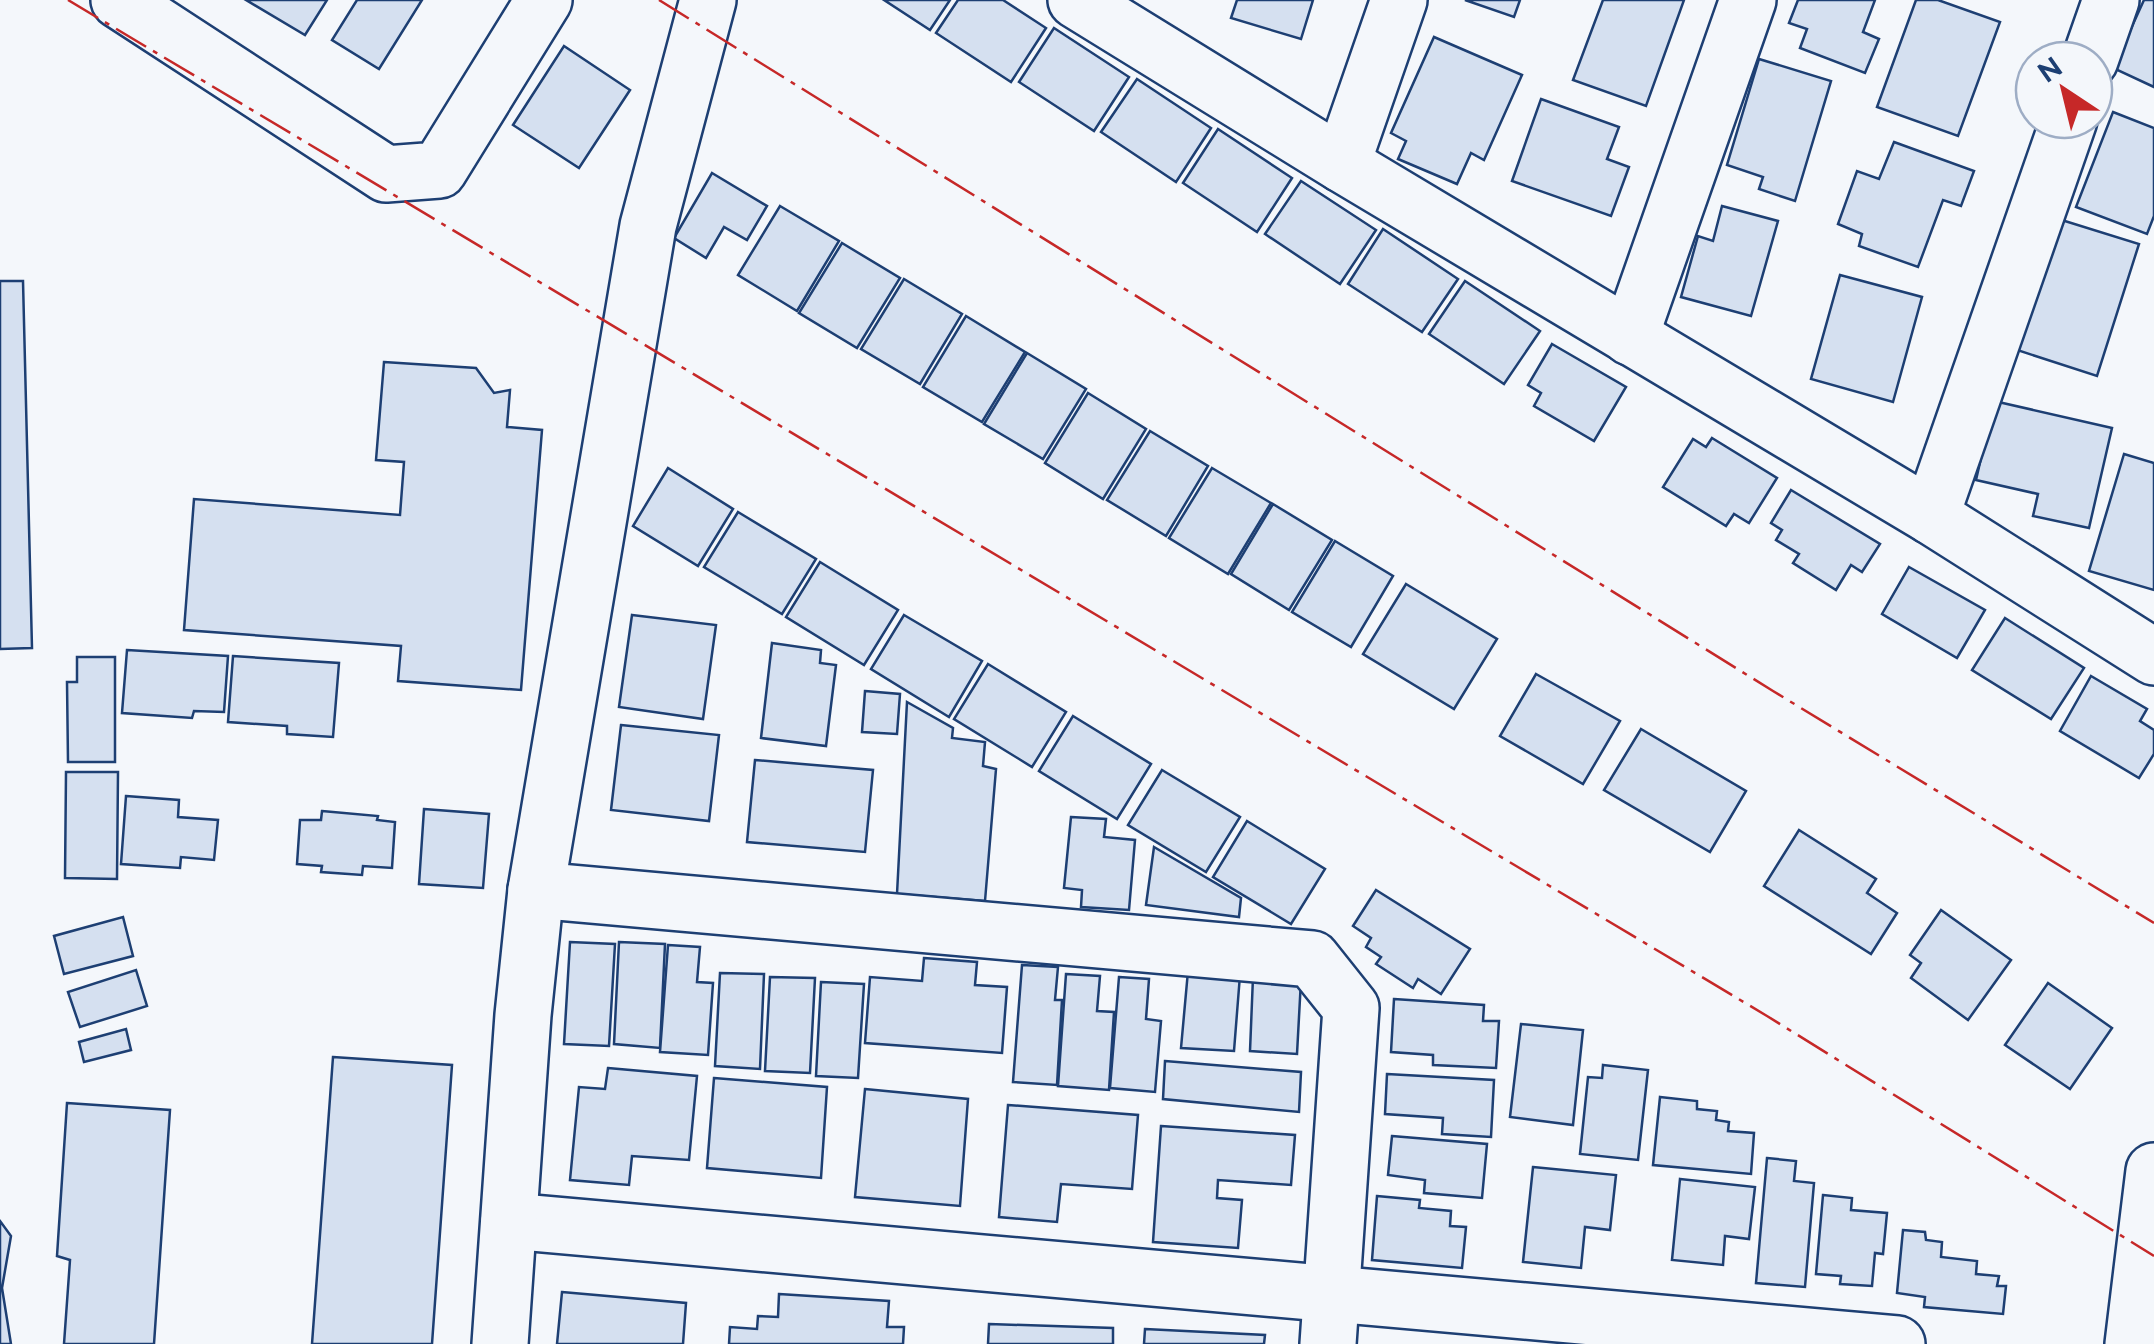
<svg xmlns="http://www.w3.org/2000/svg" width="2154" height="1344" viewBox="0 0 2154 1344" font-family="Raleway,sans-serif">
<style>
.building{fill:#d5e0f0;stroke:#1d3f73;stroke-width:2.5}
.lines{fill:none;stroke-linecap:round;stroke-linejoin:round}
.street-casing{stroke:#1d3f73;stroke-width:60}
.street{stroke:#f4f7fb;stroke-width:55}
.power{stroke:#c62828;stroke-width:2.5;stroke-dasharray:35 8 5 8;stroke-linecap:butt}
</style>
<rect width="100%" height="100%" fill="#f4f7fb"/>
<!-- building -->
<g class="building">
<path d="M246 0H327L305 35Z"/>
<path d="M357 0H422L379 69 332 40Z"/>
<path d="M884 0H950L930 30Z"/>
<path d="M958 0H1003L1046 28 1011 82 936 33Z"/>
<path d="M1237 0H1313L1301 39 1231 18Z"/>
<path d="M1465 0H1520L1514 17Z"/>
<path d="M1603 0H1684L1646 106 1573 80Z"/>
<path d="M1798 0H1875L1863 32 1879 39 1865 73 1800 48 1807 29 1789 23Z"/>
<path d="M1916 0H1938L2000 22 1958 136 1877 107Z"/>
<path d="M2144 0H2154V87L2113 68Z"/>
<path d="M1054 28 1129 77 1094 131 1019 82Z"/>
<path d="M1434 37 1522 75 1484 160 1471 153 1457 184 1398 159 1406 141 1391 133Z"/>
<path d="M564 46 630 90 579 168 513 125Z"/>
<path d="M1759 59 1831 81 1795 201 1759 189 1763 177 1727 165Z"/>
<path d="M1137 79 1211 128 1176 182 1101 132Z"/>
<path d="M1541 99 1619 127 1607 159 1629 167 1611 216 1512 181Z"/>
<path d="M2113 112 2154 128V216L2147 234 2076 207Z"/>
<path d="M1218 129 1292 178 1257 232 1183 183Z"/>
<path d="M1894 142 1974 171 1961 206 1943 200 1918 267 1859 246 1862 234 1838 224 1857 171 1879 179Z"/>
<path d="M712 173 767 206 747 240 724 227 706 258 674 238Z"/>
<path d="M1301 181 1376 230 1340 284 1265 234Z"/>
<path d="M780 206 839 241 797 311 738 275Z"/>
<path d="M1722 206 1778 221 1751 316 1681 297 1698 236 1713 241Z"/>
<path d="M2052 217 2139 244 2097 376 2011 348Z"/>
<path d="M1383 229 1458 279 1422 332 1348 284Z"/>
<path d="M842 243 900 278 857 348 799 313Z"/>
<path d="M1840 275 1922 297 1893 402 1811 379Z"/>
<path d="M904 279 962 314 920 384 861 349Z"/>
<path d="M0 281H23L32 648 0 649Z"/>
<path d="M1465 281 1540 331 1504 384 1429 334Z"/>
<path d="M966 316 1025 352 982 422 923 387Z"/>
<path d="M1552 344 1626 387 1594 441 1534 406 1541 393 1528 385Z"/>
<path d="M1027 353 1086 389 1043 459 984 424Z"/>
<path d="M384 362 476 368 494 393 510 390 507 427 542 430 521 690 398 681 401 646 184 630 194 499 400 515 404 462 376 460Z"/>
<path d="M1088 393 1146 429 1103 499 1045 463Z"/>
<path d="M1994 401 2112 428 2089 528 2033 516 2038 494 1976 480Z"/>
<path d="M1150 431 1208 466 1166 536 1107 500Z"/>
<path d="M1712 438 1777 478 1749 523 1734 514 1726 526 1663 487 1693 439 1706 447Z"/>
<path d="M2124 454 2154 463V590L2089 571Z"/>
<path d="M668 468 733 509 698 566 633 526Z"/>
<path d="M1212 468 1271 503 1228 574 1169 538Z"/>
<path d="M1791 490 1880 544 1862 572 1851 565 1836 590 1793 563 1799 554 1776 540 1782 530 1771 523Z"/>
<path d="M1273 504 1332 540 1289 610 1231 574Z"/>
<path d="M738 512 816 559 782 614 704 567Z"/>
<path d="M1335 541 1393 576 1351 647 1292 612Z"/>
<path d="M820 562 898 610 864 665 786 617Z"/>
<path d="M1909 567 1985 610 1957 658 1882 614Z"/>
<path d="M1406 584 1497 639 1454 709 1363 654Z"/>
<path d="M632 615 716 625 703 719 619 707Z"/>
<path d="M904 615 982 661 949 717 871 669Z"/>
<path d="M2005 618 2084 668 2051 719 1972 670Z"/>
<path d="M772 643 821 650 820 663 836 665 826 746 761 738Z"/>
<path d="M127 650 228 656 224 712 194 711 192 718 122 713Z"/>
<path d="M233 656 339 663 333 737 287 734V726L228 722Z"/>
<path d="M77 657H115V762H68L67 682H77Z"/>
<path d="M988 664 1066 712 1032 767 954 719Z"/>
<path d="M1536 674 1620 721 1583 784 1500 736Z"/>
<path d="M2091 676 2147 709 2140 721 2154 730V754L2139 778 2060 731Z"/>
<path d="M865 691 900 694 897 734 862 732Z"/>
<path d="M907 702 953 728 952 738 985 742 983 766 996 769 985 901 897 894Z"/>
<path d="M1073 716 1151 764 1117 819 1039 771Z"/>
<path d="M621 725 719 735 709 821 611 810Z"/>
<path d="M1641 729 1746 791 1710 852 1604 790Z"/>
<path d="M755 760 873 770 865 852 747 842Z"/>
<path d="M1162 770 1240 817 1206 872 1128 825Z"/>
<path d="M66 772H118L117 879 65 878Z"/>
<path d="M126 796 179 800 178 817 218 820 214 860 181 857 180 868 121 864Z"/>
<path d="M424 809 489 814 483 888 419 884Z"/>
<path d="M322 811 378 816 377 820 395 822 392 868 363 866 362 875 321 872 322 866 297 864 300 820H321Z"/>
<path d="M1071 817 1106 819 1104 837 1135 840 1129 910 1081 907 1082 890 1064 888Z"/>
<path d="M1247 821 1325 869 1291 924 1213 877Z"/>
<path d="M1799 830 1876 879 1867 893 1897 913 1871 954 1764 886Z"/>
<path d="M1154 847 1241 898 1239 917 1146 905Z"/>
<path d="M1376 890 1470 949 1441 994 1418 979 1413 988 1376 964 1381 957 1366 947 1371 938 1353 926Z"/>
<path d="M1941 910 2011 960 1968 1020 1911 978 1921 963 1910 955Z"/>
<path d="M123 917 133 956 64 974 54 936Z"/>
<path d="M570 942 615 944 609 1046 564 1044Z"/>
<path d="M619 942 665 944 660 1048 614 1044Z"/>
<path d="M668 945 700 947 697 982 713 983 708 1055 660 1052Z"/>
<path d="M924 958 977 962 975 985 1007 987 1002 1053 865 1043 870 977 922 981Z"/>
<path d="M1022 965 1058 967 1055 1000H1062L1057 1085 1013 1082Z"/>
<path d="M136 970 147 1006 80 1027 68 992Z"/>
<path d="M1188 971 1240 975 1234 1051 1181 1048Z"/>
<path d="M720 973 764 974 760 1069 715 1066Z"/>
<path d="M1066 974 1100 976 1097 1011 1114 1012 1109 1090 1058 1086Z"/>
<path d="M770 977 815 978 810 1073 765 1071Z"/>
<path d="M1119 977 1149 979 1146 1019 1161 1021 1155 1092 1110 1088Z"/>
<path d="M1253 977 1301 980 1297 1054 1250 1051Z"/>
<path d="M821 982 864 984 858 1078 816 1076Z"/>
<path d="M2048 983 2112 1028 2070 1089 2005 1045Z"/>
<path d="M1394 999 1484 1005 1483 1021H1499L1496 1068 1433 1065V1055L1391 1052Z"/>
<path d="M1521 1024 1583 1030 1573 1125 1510 1117Z"/>
<path d="M126 1029 131 1050 84 1062 79 1042Z"/>
<path d="M333 1057 452 1065 432 1344H312Z"/>
<path d="M1165 1061 1301 1072 1299 1112 1163 1099Z"/>
<path d="M1603 1065 1648 1070 1638 1160 1580 1154 1588 1077 1602 1078Z"/>
<path d="M608 1068 697 1076 689 1160 632 1156 629 1185 570 1180 579 1087 605 1089Z"/>
<path d="M1387 1074 1494 1080 1491 1137 1442 1134 1443 1118 1385 1114Z"/>
<path d="M714 1078 827 1087 821 1178 707 1168Z"/>
<path d="M865 1089 968 1099 960 1206 855 1197Z"/>
<path d="M1660 1097 1697 1101V1109L1717 1111 1716 1120 1729 1122 1728 1131 1754 1133 1751 1174 1653 1165Z"/>
<path d="M67 1103 170 1110 154 1344H64L70 1260 57 1256Z"/>
<path d="M1008 1105 1138 1115 1132 1189 1061 1184 1057 1222 999 1217Z"/>
<path d="M1161 1126 1295 1135 1291 1185 1218 1180 1217 1198 1242 1200 1238 1248 1153 1242Z"/>
<path d="M1392 1136 1487 1144 1482 1198 1424 1193 1425 1180 1388 1175Z"/>
<path d="M1767 1158 1796 1161 1794 1181 1814 1183 1805 1287 1756 1283Z"/>
<path d="M1533 1167 1616 1175 1610 1230 1585 1227 1581 1268 1523 1262Z"/>
<path d="M1680 1179 1755 1187 1749 1239 1725 1236 1723 1265 1672 1260Z"/>
<path d="M1823 1195 1852 1198 1851 1210 1887 1213 1883 1254 1875 1253 1872 1286 1840 1284 1841 1276 1816 1274Z"/>
<path d="M1377 1196 1420 1200 1419 1208 1451 1211 1450 1226 1466 1227 1462 1268 1372 1260Z"/>
<path d="M0 1221 11 1236 2 1288 11 1344H0Z"/>
<path d="M1903 1230 1925 1232 1926 1240 1942 1242 1941 1257 1977 1261 1976 1274 1999 1276 1997 1286H2006L2003 1314 1924 1307 1925 1297 1897 1293Z"/>
<path d="M562 1292 686 1303 683 1344H557Z"/>
<path d="M779 1294 889 1301 887 1327H904L903 1344H729L730 1327 757 1329 758 1316 778 1317Z"/>
<path d="M989 1324 1113 1328V1344H988Z"/>
<path d="M1145 1329 1265 1335 1264 1344H1144Z"/>
</g>
<g class="lines">
<defs>
<g id="street">
<path d="M119 0 386 174 439 170 544 0"/>
<path d="M1076 0 1342 164 1931 516 2154 657"/>
<path d="M2090 60 2111 0"/>
<path d="M1342 164 1399 0"/>
<path d="M1630 337 1748 0"/>
<path d="M1931 516 2069 120"/>
<path d="M536 890 1312 959 1351 1008 1328 1344"/>
<path d="M509 1221 1897 1344"/>
<path d="M500 1344 523 1015 536 890 648 226 708 0"/>
<path d="M2133 1344 2154 1171"/>
</g>
</defs>
<!-- street casing -->
<use href="#street" class="street-casing"/>
<!-- street -->
<use href="#street" class="street"/>
<!-- power -->
<g class="power">
<path d="M68 0 1767 1016 2154 1256"/>
<path d="M659 0 1773 691 2154 923"/>
</g>
</g>
<!-- north arrow -->
<g transform="translate(2064 90) rotate(325)"><circle r="48" fill="#f4f7fb" stroke="#9eadc5" stroke-width="2.5"/>
<path d="M0-8L18 38L0 25L-18 38Z" fill="#c62828"/>
<text y="-15" font-size="28" font-weight="bold" text-anchor="middle" fill="#1d3f73">N</text>
</g>
</svg>
